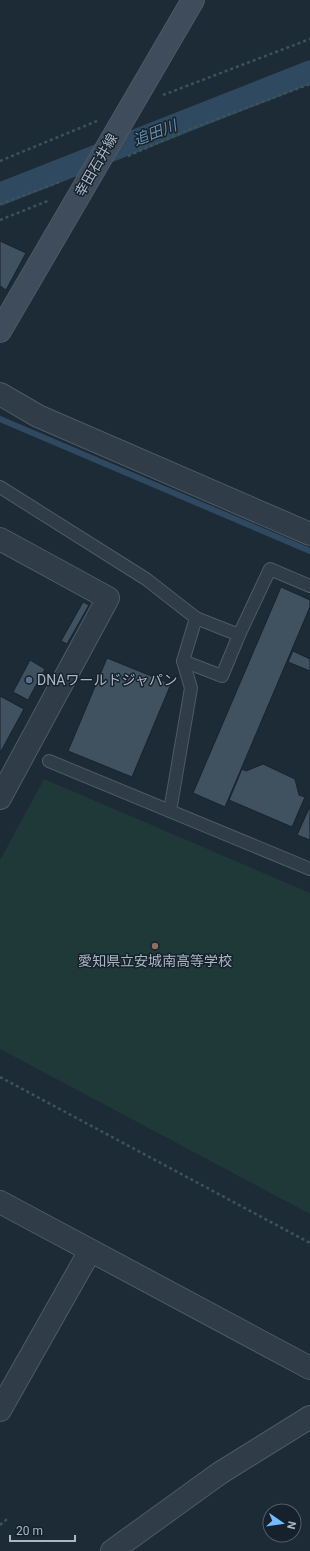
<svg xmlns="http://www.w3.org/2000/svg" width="310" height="1551" viewBox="0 0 310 1551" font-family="Roboto,'Noto Sans JP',sans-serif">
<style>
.green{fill:#1f3838}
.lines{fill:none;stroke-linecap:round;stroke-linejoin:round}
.stream{stroke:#2f4960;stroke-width:6}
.canal{stroke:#2f4960;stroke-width:23}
.building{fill:#40515f;stroke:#18232d}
.lane-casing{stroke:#4e5a65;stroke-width:14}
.street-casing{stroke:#4e5a65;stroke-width:24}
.secondary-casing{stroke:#4e5a65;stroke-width:24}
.path{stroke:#3c5455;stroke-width:2.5;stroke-dasharray:3 3;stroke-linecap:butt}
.lane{stroke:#303c47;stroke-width:12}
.street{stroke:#303c47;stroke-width:22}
.secondary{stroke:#3e4c5b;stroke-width:22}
.service-dot{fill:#5c6f8a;stroke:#16212b;stroke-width:1.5}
.education-dot{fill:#8d6e63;stroke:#16212b;stroke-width:1.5}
.labels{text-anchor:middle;stroke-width:3;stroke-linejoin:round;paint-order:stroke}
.street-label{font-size:14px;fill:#aab7c5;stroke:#16212b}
.poi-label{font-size:14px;fill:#aab7c5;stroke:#16212b;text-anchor:start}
.water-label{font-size:15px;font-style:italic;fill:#678cab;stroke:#16212b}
</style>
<rect width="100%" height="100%" fill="#1d2b37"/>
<!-- green -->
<path class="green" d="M44 779 310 893V1214L0 1049V860Z"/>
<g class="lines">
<!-- stream -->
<path class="stream" d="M0 419 310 551"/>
<!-- canal -->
<path class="canal" d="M0 194 310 72"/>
</g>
<!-- building -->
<g class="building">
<path d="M0 241 26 253 6 290 0 286Z"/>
<path d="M281 587 310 600V607L225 807 193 793Z"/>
<path d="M83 602 89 605 67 644 61 641Z"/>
<path d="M293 651 310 659V671L288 662Z"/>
<path d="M107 658 171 684 132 777 68 751Z"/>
<path d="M30 660 45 669 28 700 13 692Z"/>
<path d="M0 696 24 709 0 753Z"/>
<path d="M263 764 295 779 299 795 305 797 292 827 229 800 242 769 246 771Z"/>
<path d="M310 806V840L297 835Z"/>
</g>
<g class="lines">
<defs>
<g id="lane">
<path d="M0 487 146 579 196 618 183 661 191 688 170 811"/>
<path d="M239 635 270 569 310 586"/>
<path d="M183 661 222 676 239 635 196 618"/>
<path d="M49 761 310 869"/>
</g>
<g id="street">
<path d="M0 394 38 416 310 534"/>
<path d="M0 539 108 598 0 798"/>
<path d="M0 1202 310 1368"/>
<path d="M0 1410 90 1251"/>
<path d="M112 1551 220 1473 310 1417"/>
</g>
<path id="secondary" d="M0 331 193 0"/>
</defs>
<!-- lane casing -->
<use href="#lane" class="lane-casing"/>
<!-- street casing -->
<use href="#street" class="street-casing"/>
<!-- secondary casing -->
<use href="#secondary" class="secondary-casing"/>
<!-- path -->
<g class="path">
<path d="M163 95 310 39"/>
<path d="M128 156 190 129 310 84"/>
<path d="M0 161 97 121"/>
<path d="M0 204 62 181"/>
<path d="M0 220 50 200"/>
<path d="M0 1077 310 1243"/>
<path d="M0 1525 7 1519"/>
</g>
<!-- lane -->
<use href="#lane" class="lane"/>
<!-- street -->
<use href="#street" class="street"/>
<!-- secondary -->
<use href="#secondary" class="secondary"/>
</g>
<!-- markers -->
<circle class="service-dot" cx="29" cy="680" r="4"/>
<circle class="education-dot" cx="155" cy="946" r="4"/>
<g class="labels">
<!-- street labels -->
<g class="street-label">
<text transform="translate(96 165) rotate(-60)" y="5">幸田石井線</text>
</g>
<!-- poi labels -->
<g class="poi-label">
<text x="37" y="685">DNAワールドジャパン</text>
<text x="155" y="966" text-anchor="middle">愛知県立安城南高等学校</text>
</g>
<!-- water labels -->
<g class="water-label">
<text transform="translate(155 133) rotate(-21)" y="5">追田川</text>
</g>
</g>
<!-- north arrow -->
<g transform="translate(282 1523) rotate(103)"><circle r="19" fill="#16212b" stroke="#515d69"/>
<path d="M0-3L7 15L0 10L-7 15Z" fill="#75baff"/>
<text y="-6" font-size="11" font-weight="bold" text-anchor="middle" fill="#aab7c5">N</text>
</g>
<!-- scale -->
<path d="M10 1535v6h65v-6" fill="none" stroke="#aab7c5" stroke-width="2"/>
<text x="16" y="1535" font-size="12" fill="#aab7c5" stroke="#16212b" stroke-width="3" paint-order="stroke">20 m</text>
</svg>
